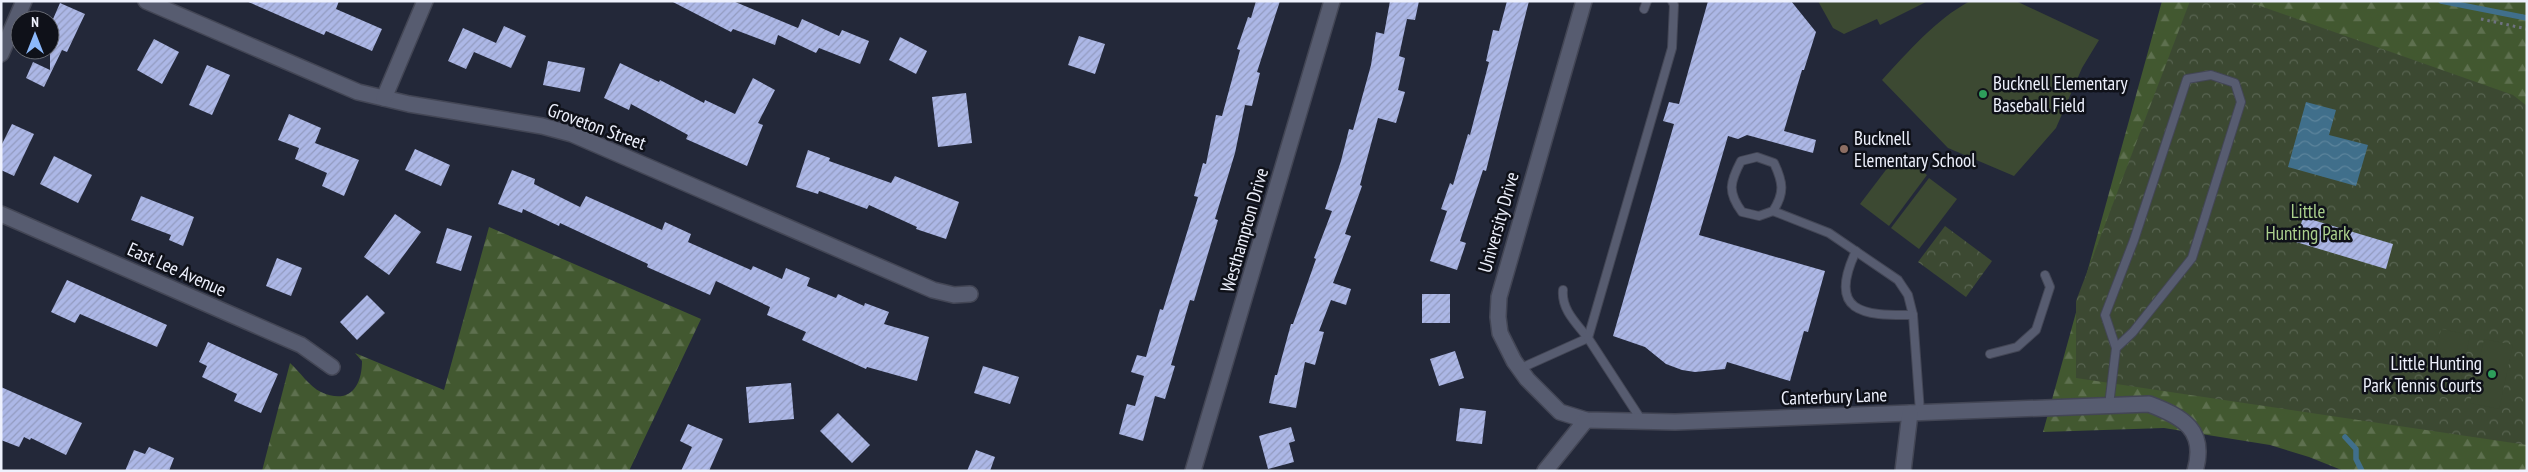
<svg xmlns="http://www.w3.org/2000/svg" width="2528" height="472" viewBox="0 0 2528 472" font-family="'PT Sans Narrow',sans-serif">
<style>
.forest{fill:url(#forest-firs)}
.park{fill:url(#park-crowns)}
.pitch{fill:#3c4932}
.water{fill:url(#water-waves)}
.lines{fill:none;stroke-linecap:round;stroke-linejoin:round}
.stream{stroke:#406f8b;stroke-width:5.5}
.building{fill:url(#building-hatch)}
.service-casing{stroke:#434655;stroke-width:10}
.minor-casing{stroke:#434655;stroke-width:18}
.path{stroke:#6e7281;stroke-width:3;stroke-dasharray:2.5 4;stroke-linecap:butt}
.service{stroke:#575c70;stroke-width:8}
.minor{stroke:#575c70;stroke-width:15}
.leisure-dot{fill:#2e9e5b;stroke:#0f1119;stroke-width:2}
.education-dot{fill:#8d6e63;stroke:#0f1119;stroke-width:2}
.labels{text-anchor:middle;stroke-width:5;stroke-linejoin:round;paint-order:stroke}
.poi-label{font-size:19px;fill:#eef1fd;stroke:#0f1119;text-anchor:start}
.street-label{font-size:19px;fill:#eef1fd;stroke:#0f1119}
.park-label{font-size:19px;fill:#abd08d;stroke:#0f1119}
</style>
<defs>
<pattern id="forest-firs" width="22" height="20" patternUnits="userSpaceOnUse" patternTransform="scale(1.25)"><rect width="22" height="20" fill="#425830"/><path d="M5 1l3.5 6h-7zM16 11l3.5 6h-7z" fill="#5e704f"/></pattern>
<pattern id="park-crowns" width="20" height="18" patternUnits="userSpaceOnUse" patternTransform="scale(1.25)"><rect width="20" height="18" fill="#3c4932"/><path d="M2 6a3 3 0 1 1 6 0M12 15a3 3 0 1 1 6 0" fill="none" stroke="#586451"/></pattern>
<pattern id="water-waves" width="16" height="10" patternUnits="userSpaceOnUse" patternTransform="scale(1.25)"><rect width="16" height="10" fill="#406f8b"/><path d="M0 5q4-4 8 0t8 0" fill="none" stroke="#5c849c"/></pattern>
<pattern id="building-hatch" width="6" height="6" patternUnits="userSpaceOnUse" patternTransform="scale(1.25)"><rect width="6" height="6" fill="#acb7e6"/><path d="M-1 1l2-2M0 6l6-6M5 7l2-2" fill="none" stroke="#939bc0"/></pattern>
</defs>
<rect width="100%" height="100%" fill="#232839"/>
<!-- forest -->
<g class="forest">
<path d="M2162 1H2527V471H2344L2309 457 2270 445 2164 428 2043 432Z"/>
<path d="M489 227 701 319 629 471H262L290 363C299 371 310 387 321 392 349 405 362 387 362 361L355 353 444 390Z"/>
</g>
<!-- park -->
<g class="park">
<path d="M2190 1H2246L2513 95 2527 106V445L2076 378V301Z"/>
<path d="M1945 226 1992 261 1966 297 1918 262Z"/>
</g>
<!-- pitch -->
<g class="pitch">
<path d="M1818 1H1928L1880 25 1877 19 1844 34 1833 28Z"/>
<path d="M1970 1 2018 2 2099 40 2082 68 2056 128 2014 176 1948 148 1882 80C1909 51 1935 20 1970 1Z"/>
<path d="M1898 154 1927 175 1889 226 1860 204Z"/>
<path d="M1929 178 1957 199 1919 249 1891 228Z"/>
<path d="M2441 329 2470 335 2457 400 2427 393Z"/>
<path d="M2484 339 2513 345 2499 409 2470 403Z"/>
</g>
<!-- water -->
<path class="water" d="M2306 102 2336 110 2329 135 2368 145 2356 186 2288 167Z"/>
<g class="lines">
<!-- stream -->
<g class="stream">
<path d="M2441 1 2527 18"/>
<path d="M2345 437 2356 449V459L2362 471"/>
</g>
</g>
<!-- building -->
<g class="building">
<path d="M246 1H339L336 9 382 29 372 51 326 31 324 35Z"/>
<path d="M671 1H733L798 28 802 19 839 36 842 30 869 41 860 64 819 48 816 53 778 35 775 45 733 29 731 32Z"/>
<path d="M1256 1H1280L1257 72 1260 73 1252 106 1245 105 1235 153 1215 219 1218 220 1194 301 1190 300 1171 365 1175 366 1165 399 1155 396 1143 441 1119 434 1127 404 1135 406 1144 376 1131 372 1137 355 1146 357 1160 309 1163 310 1198 197 1194 196 1203 163 1206 164 1216 115 1222 116 1240 50 1237 49 1248 17 1251 18Z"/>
<path d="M1390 1H1419L1415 20 1407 19 1399 56 1405 58 1398 90 1405 92 1396 123 1378 118 1360 185 1362 186 1345 234 1351 236 1333 283 1351 289 1346 305 1331 300 1319 331 1324 332 1315 365 1305 362 1296 408 1269 403 1275 375H1277L1291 324H1293L1316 259 1314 258 1332 211 1325 209 1341 161 1349 129 1353 130 1371 65 1376 32 1384 34Z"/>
<path d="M1507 1H1529L1486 171 1483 170 1460 241 1466 243 1457 270 1430 261 1447 211 1441 209 1450 183 1453 185 1468 134 1470 135 1489 62 1486 61 1493 30 1499 31Z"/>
<path d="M1708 1H1791L1816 32 1804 70H1802L1784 131 1816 140 1813 153 1747 135 1738 139 1728 136 1699 235 1825 271 1808 332 1804 331 1790 381 1727 362 1725 369 1695 372 1682 370 1666 364 1645 347 1613 336 1674 124 1663 121 1669 102 1679 104Z"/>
<path d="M60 3 85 14 67 52 62 50 44 87 26 78 33 62 50 70V26Z"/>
<path d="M504 26 526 36 511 68 474 52 466 69 448 61 463 28 496 43Z"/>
<path d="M1079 36 1105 44 1095 74 1068 65Z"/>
<path d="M900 37 927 51 916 74 889 60Z"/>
<path d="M154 39 179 52 162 84 137 70Z"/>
<path d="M548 61 585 68 580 92 543 85Z"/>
<path d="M620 63 659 82 660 80 704 103 705 100 735 114 753 78 775 90 758 123 763 125 747 166 686 139 688 135 631 104 629 110 604 98Z"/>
<path d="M207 65 230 75 212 115 189 105Z"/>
<path d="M966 93 972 143 938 147 932 97Z"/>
<path d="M289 114 321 128 315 143 359 160 344 196 322 186 327 173 295 159 299 148 278 140Z"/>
<path d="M12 124 34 134 14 176 1 170V146Z"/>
<path d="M415 149 450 165 441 186 405 170Z"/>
<path d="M808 150 830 158 829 161 891 183 895 176 959 202 946 239 916 229 917 227 869 205 867 209 819 191 818 194 796 187Z"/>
<path d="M54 156 92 175 78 203 40 184Z"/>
<path d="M512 170 535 179 534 184 580 207 586 196 662 230 665 222 691 234 688 242 751 270 753 266 782 279 786 268 810 278 807 286 836 298 838 294 864 306 865 303 889 312 884 324 929 337 917 381 867 367 866 369 802 340 806 332 767 315 770 307 716 281 710 295 647 267 648 264 560 223 559 226 523 209 522 213 498 204Z"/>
<path d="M141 196 194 217 183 246 169 240 171 235 131 220Z"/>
<path d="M395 214 421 232 389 275 364 257Z"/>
<path d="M2303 217 2393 244 2386 269 2296 242Z"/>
<path d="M447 228 472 236 461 271 436 263Z"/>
<path d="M277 258 302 268 291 296 266 286Z"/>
<path d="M67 280 167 325 157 347 80 314 75 323 51 312Z"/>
<rect x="1422" y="294" width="28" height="29"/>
<path d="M367 295 385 313 357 340 340 322Z"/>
<path d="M208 342 278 374 261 413 234 401 237 394 202 377 207 366 199 362Z"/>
<path d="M1455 351 1464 378 1439 386 1430 359Z"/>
<path d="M983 366 1019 377 1010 404 974 393Z"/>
<path d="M791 383 794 419 749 423 746 387Z"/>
<path d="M1 387 82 423 66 455 31 438 30 440 24 437 19 447 1 440Z"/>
<path d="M1460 408 1486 411 1482 444 1456 441Z"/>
<path d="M838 413 870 445 852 463 820 431Z"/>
<path d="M688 424 723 439 709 471H681L692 447 680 441Z"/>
<path d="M1291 427 1295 441 1289 443 1294 462 1268 469 1259 436Z"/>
<path d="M149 447 174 458 169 471H125L134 450 145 454Z"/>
<path d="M976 450 995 457 990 471H967Z"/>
</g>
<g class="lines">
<defs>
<g id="service">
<path d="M1644 9 1647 1"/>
<path d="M1773 211C1785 193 1783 182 1774 163L1757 157 1741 161C1730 182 1727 192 1742 212L1759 216 1773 211 1829 233 1898 280 1908 295 1913 315 1920 412"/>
<path d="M1856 251C1827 312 1862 316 1913 315"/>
<path d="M1990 354 2017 347 2036 330 2050 287 2045 275"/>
<path d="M1519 369 1588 338C1576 323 1561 309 1563 290"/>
<path d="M2109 405 2116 348 2133 332 2192 258 2241 102 2235 83 2211 75 2187 79 2134 240 2105 315 2116 348"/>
<path d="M1642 421 1588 338 1672 48 1674 5 1672 1"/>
</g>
<g id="minor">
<path d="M146 1 358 92 409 104 542 126 572 134 933 290 954 295 970 294"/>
<path d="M1584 1 1499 297 1498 317 1500 333 1514 361 1527 379 1560 412 1586 420 1675 422 2149 404C2183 417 2207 430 2195 471"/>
<path d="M1 54 24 1"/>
<path d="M384 98 425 1"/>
<path d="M1 214 301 345 332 367"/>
<path d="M1193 471 1332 1"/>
<path d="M1545 471 1586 420"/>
<path d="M1903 471 1910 413"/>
</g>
</defs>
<!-- service casing -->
<use href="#service" class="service-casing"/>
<!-- minor casing -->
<use href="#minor" class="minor-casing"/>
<!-- path -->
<path class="path" d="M2481 19 2527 29"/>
<!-- service -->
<use href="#service" class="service"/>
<!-- minor -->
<use href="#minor" class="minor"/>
</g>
<!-- markers -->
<g class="leisure-dot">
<circle cx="1983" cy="94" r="5"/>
<circle cx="2492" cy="374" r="5"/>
</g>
<circle class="education-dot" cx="1844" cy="149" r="5"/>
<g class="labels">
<!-- poi labels -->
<g class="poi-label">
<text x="1993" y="90">Bucknell Elementary<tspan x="1993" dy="22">Baseball Field</tspan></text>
<text x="1854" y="145">Bucknell<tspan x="1854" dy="22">Elementary School</tspan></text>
<text x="2482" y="370" text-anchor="end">Little Hunting<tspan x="2482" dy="22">Park Tennis Courts</tspan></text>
</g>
<!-- street labels -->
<g class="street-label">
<text transform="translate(597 126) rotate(20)" y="7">Groveton Street</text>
<text transform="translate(1498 222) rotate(-74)" y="7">University Drive</text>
<text transform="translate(1244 230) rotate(-74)" y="7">Westhampton Drive</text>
<text transform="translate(177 269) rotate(24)" y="7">East Lee Avenue</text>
<text transform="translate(1834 396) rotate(-2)" y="7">Canterbury Lane</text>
</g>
<!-- park labels -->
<g class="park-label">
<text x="2308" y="218">Little<tspan x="2308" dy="22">Hunting Park</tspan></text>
</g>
</g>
<!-- border -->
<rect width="2528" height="472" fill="none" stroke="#eef1fd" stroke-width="5"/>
<!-- north arrow -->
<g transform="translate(35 35)"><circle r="24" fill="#0f1119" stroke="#686b74"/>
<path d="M0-4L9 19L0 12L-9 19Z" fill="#8cb9fc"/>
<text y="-8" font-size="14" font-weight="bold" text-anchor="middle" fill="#eef1fd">N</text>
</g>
</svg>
